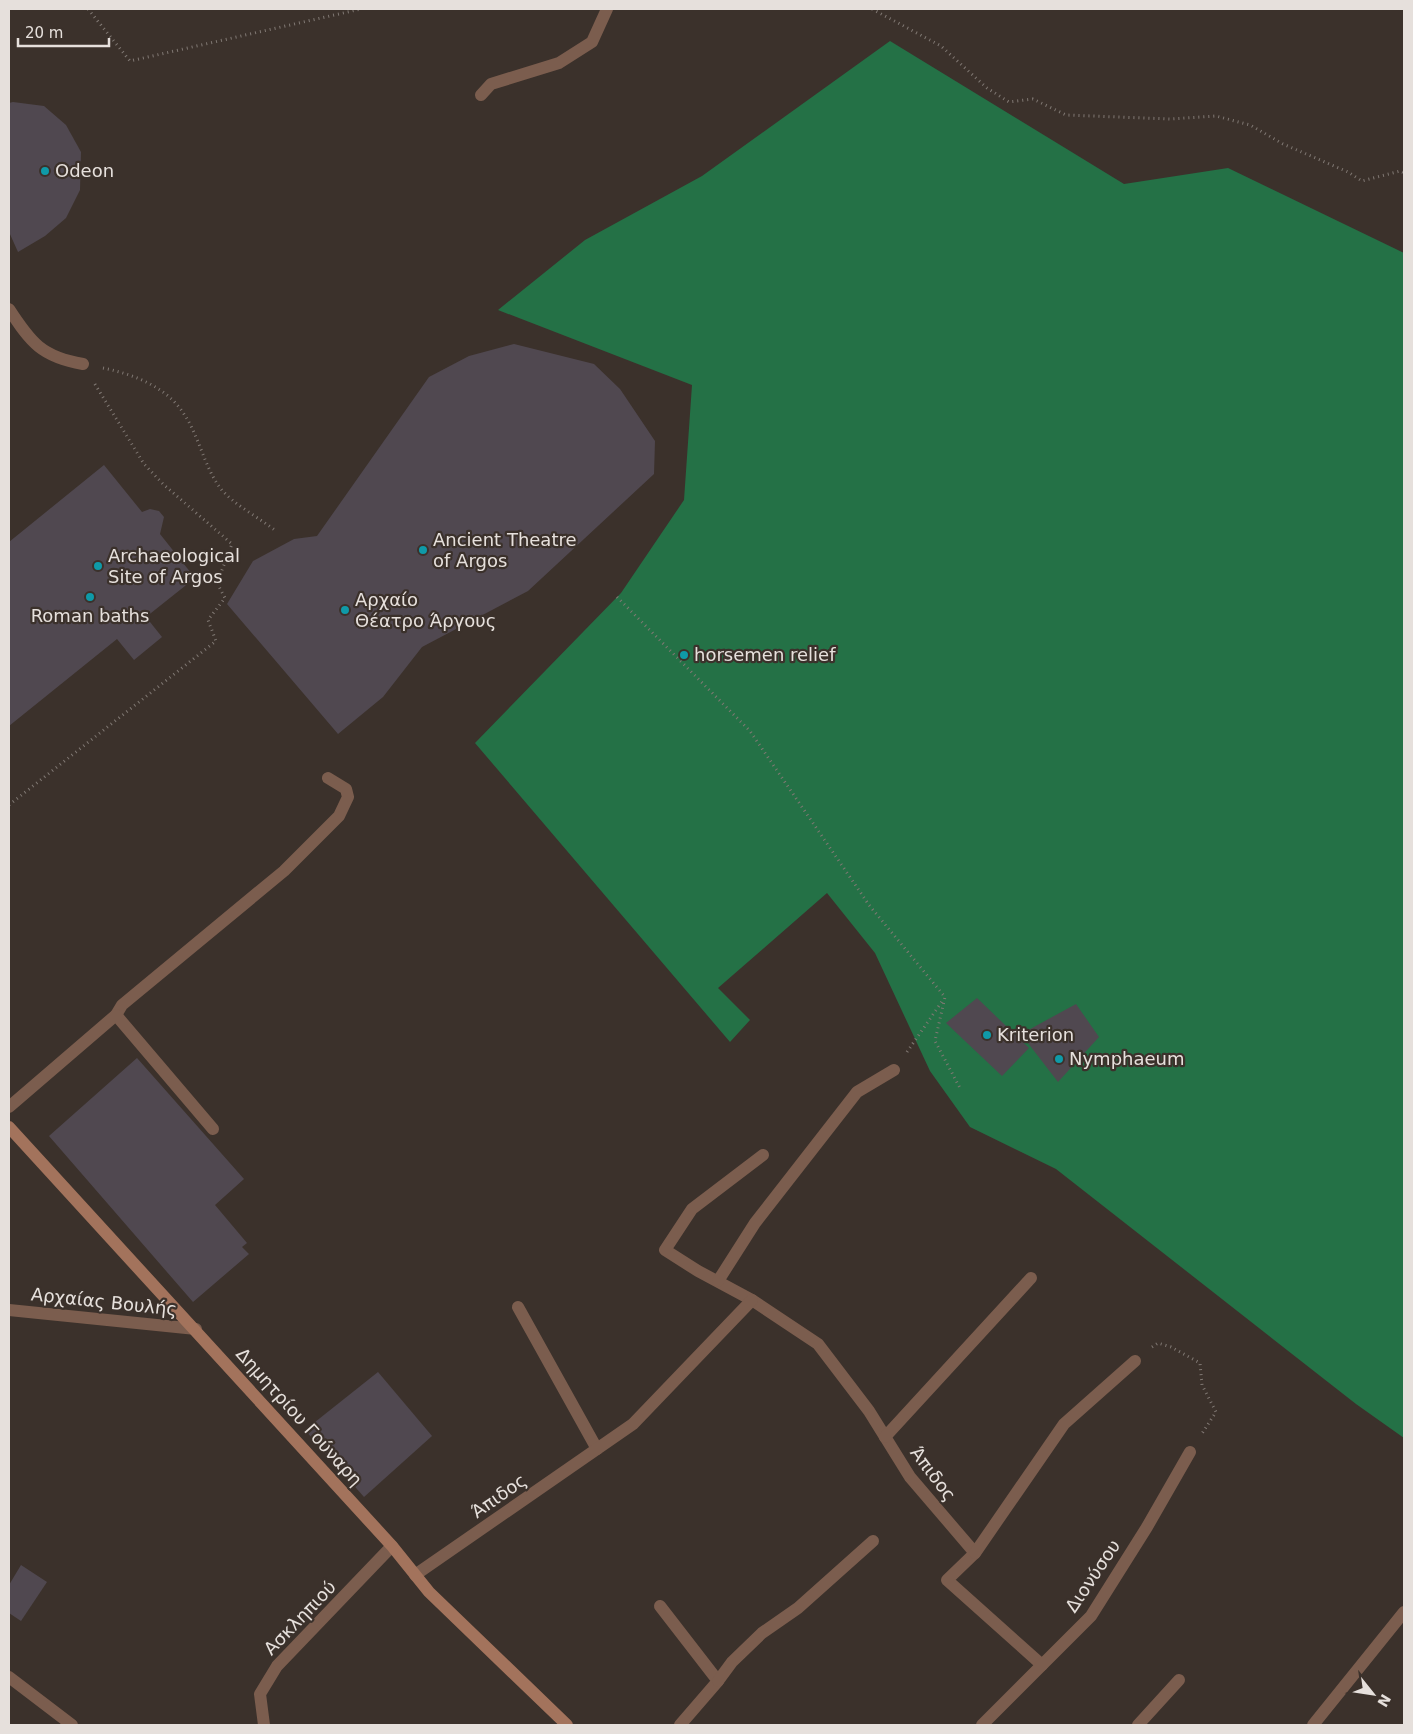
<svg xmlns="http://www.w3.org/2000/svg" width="1413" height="1734" viewBox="0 0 1413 1734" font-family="'DejaVu Sans',sans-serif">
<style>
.forest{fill:#247146}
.building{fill:#504850}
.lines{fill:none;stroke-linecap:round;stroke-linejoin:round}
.path{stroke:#817974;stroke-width:3;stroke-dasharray:1 4;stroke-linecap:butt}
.lane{stroke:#7b5d4e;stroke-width:12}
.street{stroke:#7b5d4e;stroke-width:12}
.secondary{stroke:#a3735c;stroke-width:12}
.culture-dot{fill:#0f9aa8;stroke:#3b312b;stroke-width:2}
.labels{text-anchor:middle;stroke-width:4.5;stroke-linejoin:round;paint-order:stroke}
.poi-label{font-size:18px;fill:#e6e0dc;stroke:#3b312b;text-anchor:start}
.street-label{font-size:18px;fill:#e6e0dc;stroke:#3b312b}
</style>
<rect width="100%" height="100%" fill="#3b312b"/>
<!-- forest -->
<path class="forest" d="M890 41 1124 184 1228 168 1404 253V1438L1356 1404 1056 1169 970 1127 930 1071 875 953 827 893 718 988 750 1020 730 1042 475 743 621 593 684 500 692 385 498 310 585 240 702 176Z"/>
<!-- building -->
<g class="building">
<path d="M13 102 44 106 66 125 81 152 80 190 66 218 45 236 18 252 9 232V103Z"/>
<path d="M514 344 594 364 620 389 655 441 654 474 528 591 422 647 383 697 338 734 227 604 253 561 294 539 317 536 429 377 469 356Z"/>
<path d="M104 465 142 512 150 509 159 511 164 517 160 534 195 578 146 617 162 637 134 660 117 639 9 726V542Z"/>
<path d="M977 998 1029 1048 1002 1076 946 1023Z"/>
<path d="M1076 1004 1099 1037 1058 1082 1021 1034Z"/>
<path d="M137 1058 244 1179 215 1205 247 1243 242 1247 249 1254 193 1302 49 1136Z"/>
<path d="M378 1372 432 1436 364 1497 305 1430Z"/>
<path d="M21 1565 47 1582 21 1621 9 1613V1585Z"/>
</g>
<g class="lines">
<!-- path -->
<g class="path">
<path d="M88 9 130 61 361 9"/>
<path d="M872 9 941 46 987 88 1009 102 1033 99 1066 115 1170 119 1216 116 1250 125 1283 144 1348 172 1362 181 1400 171 1404 173"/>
<path d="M103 368C133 374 167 387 184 414 200 438 204 467 221 489 233 504 261 519 276 531"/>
<path d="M617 597 750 731 869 905 945 997 935 1041 961 1090"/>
<path d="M9 805 216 641 208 620 225 598 217 583 232 544 163 484 144 464 93 381"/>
<path d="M907 1052 943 1000"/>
<path d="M1152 1347 1158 1343 1171 1347 1200 1363 1202 1385 1216 1412 1201 1435"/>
</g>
<!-- lane -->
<g class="lane">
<path d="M481 95 491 84 559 63 592 42 607 9"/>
<path d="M9 309C31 343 42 357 83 364"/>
<path d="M116 1015 122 1005 284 871 339 816 348 797 346 789 328 778"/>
</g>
<!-- street -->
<g class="street">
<path d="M9 1107 116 1015 213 1129"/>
<path d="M763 1155 692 1209 665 1250 698 1271 752 1300 818 1344 869 1411 910 1477 975 1553 947 1580 1042 1665"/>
<path d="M718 1281 755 1223 857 1092 894 1070"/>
<path d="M518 1307 597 1449"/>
<path d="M9 1310 196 1329"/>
<path d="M885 1437 1031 1278"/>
<path d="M975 1553 1064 1424 1135 1361"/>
<path d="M415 1575 633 1424 752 1300"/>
<path d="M660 1606 718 1681 680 1725"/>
<path d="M9 1677 72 1725"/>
<path d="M718 1681 732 1662 762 1633 798 1608 873 1541"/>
<path d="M264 1725 260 1694 277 1666 392 1546"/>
<path d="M982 1725 1091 1616 1147 1527 1190 1452"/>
<path d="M1138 1725 1179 1680"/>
<path d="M1313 1725 1404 1612"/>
</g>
<!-- secondary -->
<path class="secondary" d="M9 1127 392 1546 429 1592 567 1725"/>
</g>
<!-- markers -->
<g class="culture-dot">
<circle cx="45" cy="171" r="5"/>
<circle cx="423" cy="550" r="5"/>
<circle cx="98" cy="566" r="5"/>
<circle cx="90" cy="597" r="5"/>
<circle cx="345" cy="610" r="5"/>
<circle cx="684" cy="655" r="5"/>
<circle cx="987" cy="1035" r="5"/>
<circle cx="1059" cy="1059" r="5"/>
</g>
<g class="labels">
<!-- poi labels -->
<g class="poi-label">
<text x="55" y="177">Odeon</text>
<text x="433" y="546">Ancient Theatre<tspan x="433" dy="21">of Argos</tspan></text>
<text x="108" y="562">Archaeological<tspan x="108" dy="21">Site of Argos</tspan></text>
<text x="355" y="606">Αρχαίο<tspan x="355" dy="21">Θέατρο Άργους</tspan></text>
<text x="90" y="622" text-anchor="middle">Roman baths</text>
<text x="694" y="661">horsemen relief</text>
<text x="997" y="1041">Kriterion</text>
<text x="1069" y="1065">Nymphaeum</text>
</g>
<!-- street labels -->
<g class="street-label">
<text transform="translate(104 1302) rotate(6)" y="6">Αρχαίας Βουλής</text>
<text transform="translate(299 1417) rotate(48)" y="6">Δημητρίου Γούναρη</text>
<text transform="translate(933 1474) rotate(53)" y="6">Άπιδος</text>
<text transform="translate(499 1496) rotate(-35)" y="6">Άπιδος</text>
<text transform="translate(1093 1576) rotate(-56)" y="6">Διονύσου</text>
<text transform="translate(300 1618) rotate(-46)" y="6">Ασκληπιού</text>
</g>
</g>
<!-- border -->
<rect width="1413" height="1734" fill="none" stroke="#e6e0dc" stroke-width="20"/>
<!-- north arrow -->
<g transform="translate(1373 1694) rotate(120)" stroke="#3b312b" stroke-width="4" paint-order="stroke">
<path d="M0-4L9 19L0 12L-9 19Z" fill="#e6e0dc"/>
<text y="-8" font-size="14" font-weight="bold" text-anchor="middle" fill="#e6e0dc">N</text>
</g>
<!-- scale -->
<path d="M18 38v8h91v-8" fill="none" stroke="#e6e0dc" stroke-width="2.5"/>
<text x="25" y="38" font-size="15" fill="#e6e0dc" stroke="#3b312b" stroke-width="4" paint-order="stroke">20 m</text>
</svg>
